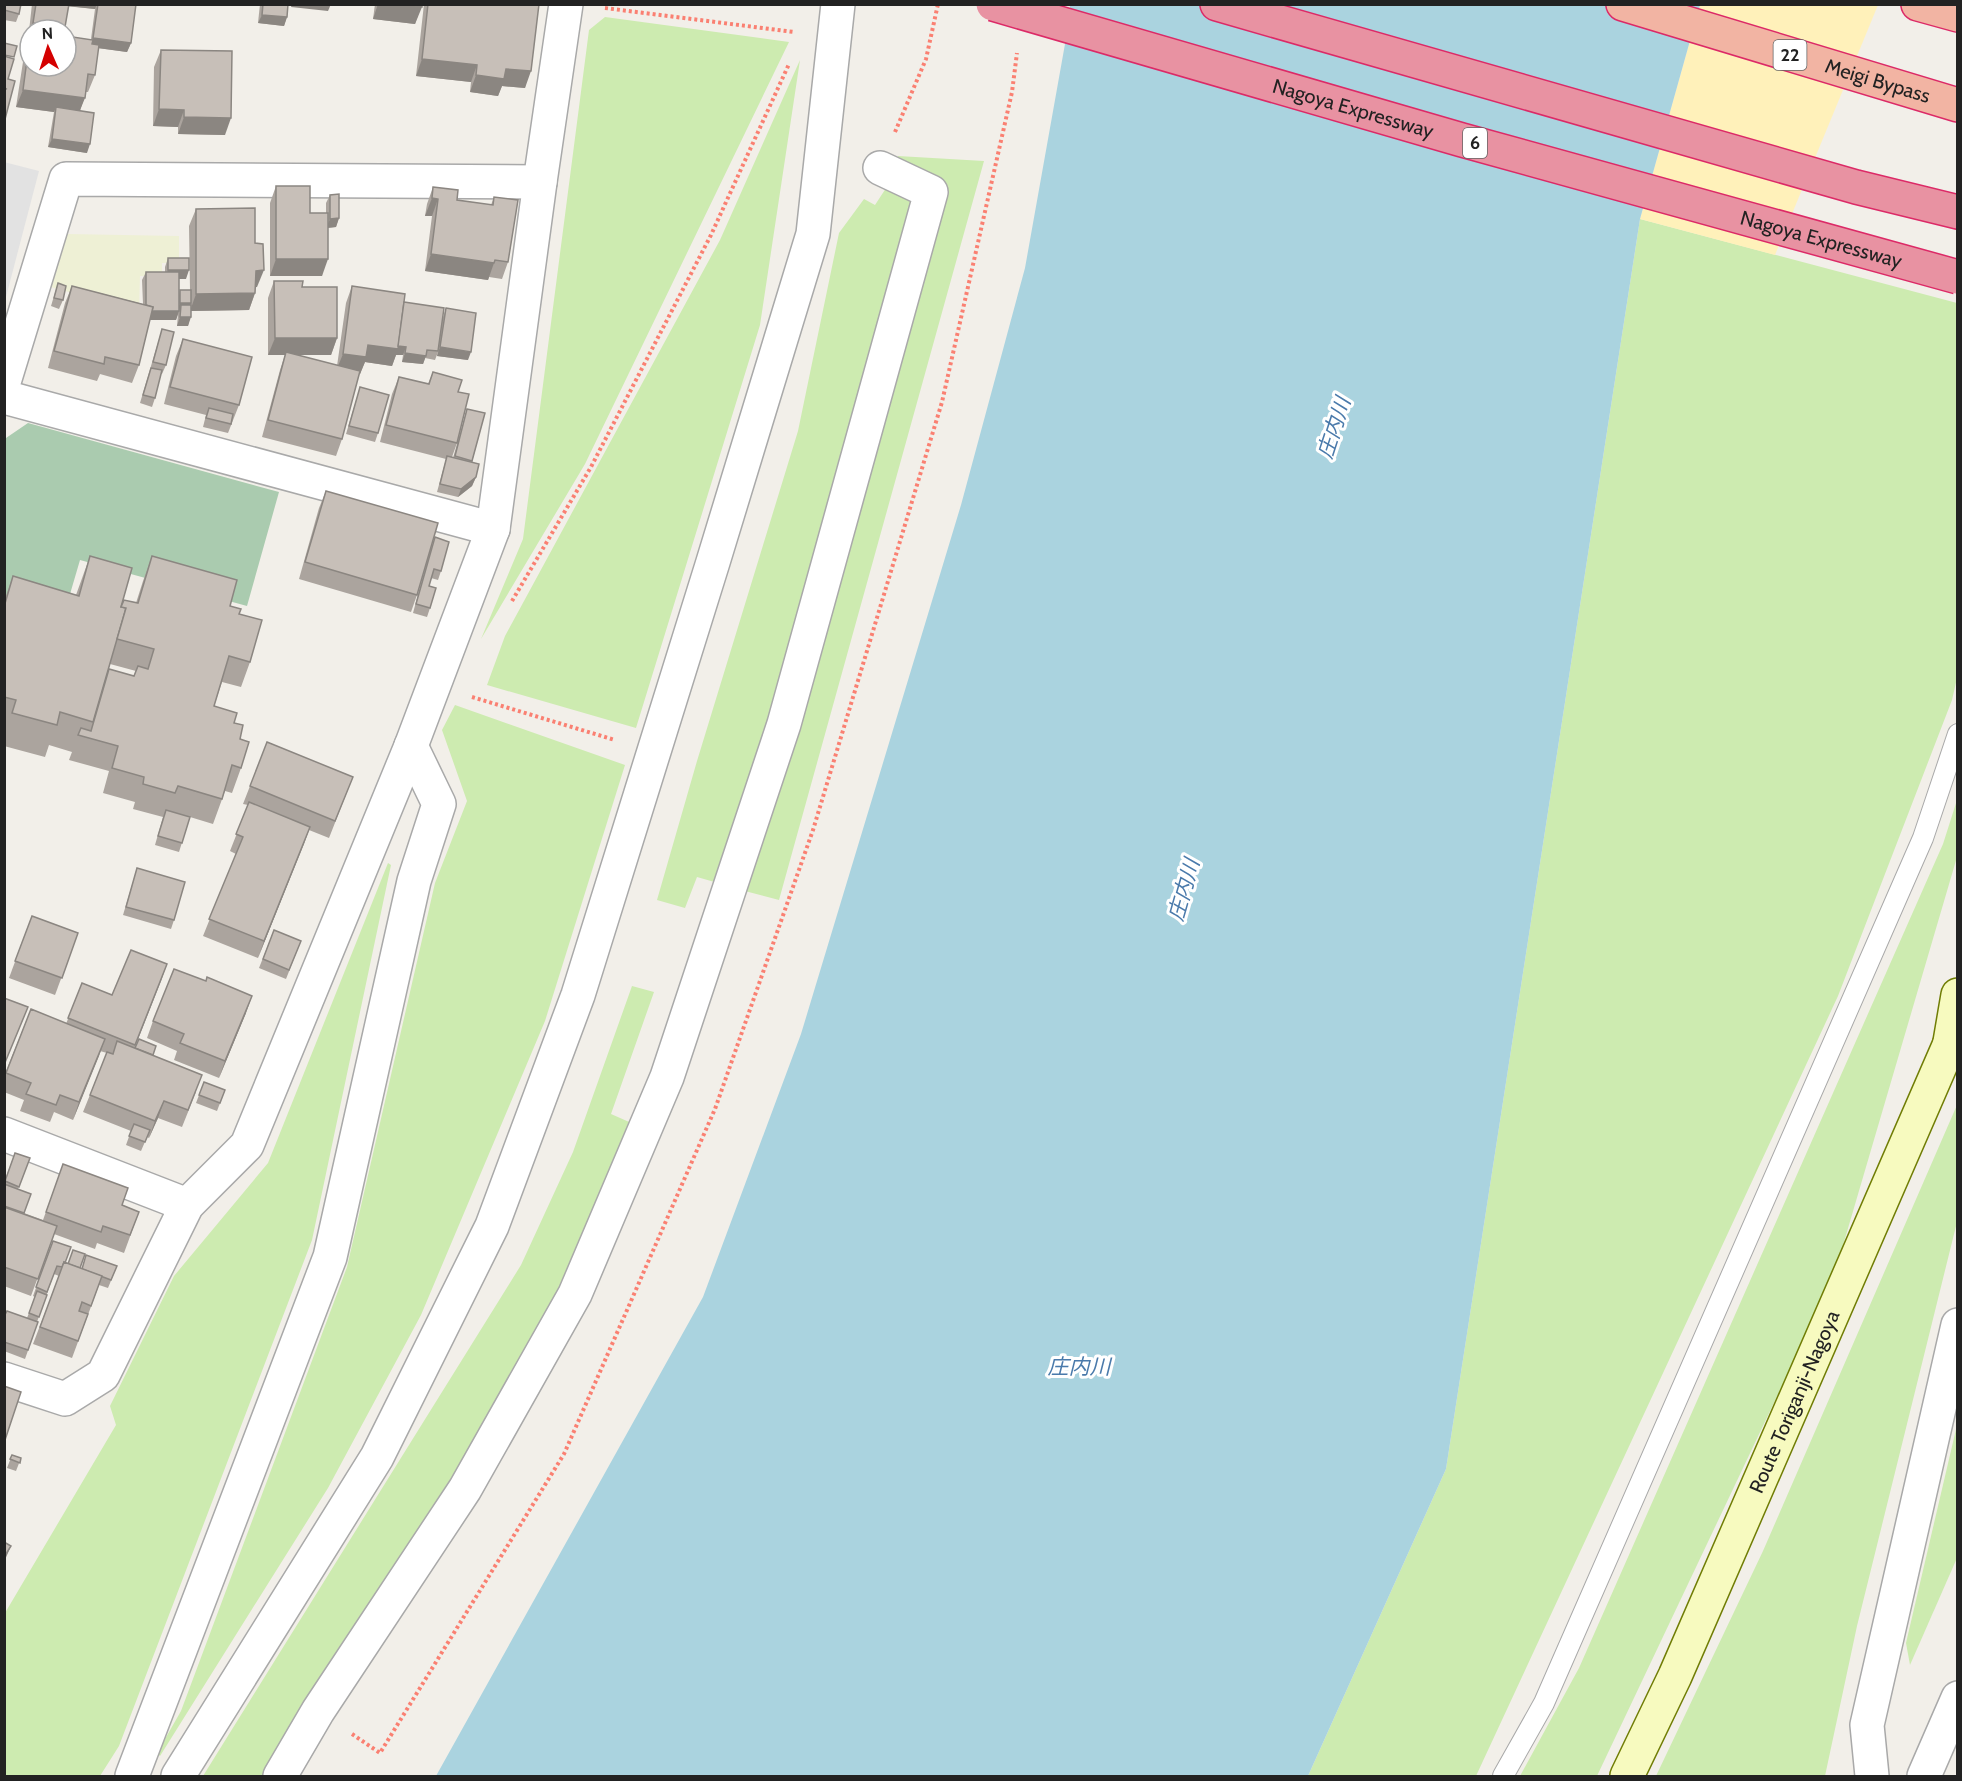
<svg xmlns="http://www.w3.org/2000/svg" width="1962" height="1781" viewBox="0 0 1962 1781" font-family="Cabin,'Noto Sans JP',sans-serif">
<style>
.farmland{fill:#eef0d5}
.grass{fill:#cdebb0}
.sand{fill:#fff1ba}
.cemetery{fill:#aacbaf}
.parking{fill:#e2e2e2}
.water{fill:#aad3df}
.lines{fill:none;stroke-linecap:round;stroke-linejoin:round}
.service-casing{stroke:#a9a9a9;stroke-width:22}
.minor-casing{stroke:#a9a9a9;stroke-width:36}
.tertiary-casing{stroke:#a9a9a9;stroke-width:36}
.secondary-casing{stroke:#707d05;stroke-width:36}
.trunk-casing{stroke:#dc2a67;stroke-width:36}
.motorway-casing{stroke:#dc2a67;stroke-width:36}
.path{stroke:#fa8072;stroke-width:4;stroke-dasharray:3 3;stroke-linecap:butt}
.service{stroke:#fff;stroke-width:20}
.minor{stroke:#fff;stroke-width:33}
.tertiary{stroke:#fff;stroke-width:33}
.secondary{stroke:#f7fabf;stroke-width:33}
.trunk{stroke:#f2b4a3;stroke-width:33}
.motorway{stroke:#e892a2;stroke-width:33}
.motorway-bridge-casing{stroke:#dc2a67;stroke-width:36;stroke-linecap:butt}
.motorway-bridge{stroke:#e892a2;stroke-width:33}
.wall{fill:#aba49e;fill-rule:evenodd}
.shaded-wall{fill:#8b8681}
.building{fill:#c7bfb8;stroke:#8b8681;stroke-width:1.5}
.labels{text-anchor:middle;stroke-width:6;stroke-linejoin:round;paint-order:stroke}
.shield{fill:#fff;stroke:#646464;stroke-width:1.5}
.shield-label{font-size:18px;font-weight:bold;fill:#222}
.street-label{font-size:20px;fill:#222;stroke:#fff}
.water-label{font-size:21px;font-style:italic;fill:#4a7aab;stroke:#fff}
</style>
<rect width="100%" height="100%" fill="#f2efe9"/>
<!-- farmland -->
<path class="farmland" d="M67 234 179 236V263H162V276H140L139 312 51 287Z"/>
<!-- grass -->
<g class="grass">
<path d="M605 17 789 42 585 464 481 639 523 539 589 30Z"/>
<path d="M800 60 760 325 636 728 487 685 505 636 720 240Z"/>
<path d="M898 156 984 161 779 900 741 890 939 188 898 170Z"/>
<path d="M890 182 921 199 725 885 697 877 685 908 657 900 697 761 798 431 839 233 864 199 875 205Z"/>
<path d="M1640 219 1957 303V678L1952 700 1838 996 1476 1776H1308L1446 1469Z"/>
<path d="M455 705 625 765 545 1021 421 1315 328 1488 160 1756 157 1753 181 1711 347 1267 435 883 467 801 442 730Z"/>
<path d="M1957 800V857L1834 1276 1597 1776H1520L1579 1668 1943 844Z"/>
<path d="M388 863 391 865 312 1240 119 1746 100 1776H5V1613L116 1425 110 1406 174 1276 268 1163Z"/>
<path d="M632 986 654 992 611 1114 636 1125 566 1289 457 1476 266 1776H203L521 1265 573 1152Z"/>
<path d="M1957 1105V1222L1857 1626 1825 1776H1656L1763 1551Z"/>
<path d="M1957 1425V1558L1910 1665 1906 1643Z"/>
</g>
<!-- sand -->
<path class="sand" d="M1700 5H1878L1775 255 1640 219Z"/>
<!-- cemetery -->
<path class="cemetery" d="M28 423 279 492 247 606 80 560 63 618 5 602V445L6 438Z"/>
<!-- parking -->
<path class="parking" d="M4 162 39 171 6 297 4 296Z"/>
<!-- water -->
<path class="water" d="M1070 5H1700L1640 219 1446 1469 1308 1776H436L703 1297 801 1034 961 505 1025 268 1070 16Z"/>
<g class="lines">
<defs>
<path id="service" d="M1503 1776 1544 1703 1923 838 1958 734"/>
<g id="minor">
<path d="M4 382 66 179 540 182"/>
<path d="M4 397 493 529"/>
<path d="M4 1134 187 1205"/>
<path d="M4 1379 65 1399 103 1375 187 1205 247 1145 411 746 493 529 540 182 566 4"/>
<path d="M132 1776 330 1257 414 881 439 804 411 746"/>
<path d="M178 1776 377 1457 492 1226 578 995 713 562 813 234 838 4"/>
<path d="M280 1776 318 1711 465 1489 575 1294 667 1077 784 724 931 192 880 168"/>
<path d="M1872 1776 1867 1725 1958 1325"/>
</g>
<path id="tertiary" d="M1924 1776 1958 1698"/>
<g id="secondary">
<path d="M1950 1042 1958 995"/>
<path id="s1" d="M1627 1776 1675 1676 1958 1025"/>
</g>
<g id="trunk">
<path id="s2" d="M1623 4 1958 105"/>
<path d="M1918 4 1958 15"/>
</g>
<path id="motorway" d="M1217 4 1856 187 1958 212"/>
</defs>
<!-- service casing -->
<use href="#service" class="service-casing"/>
<!-- minor casing -->
<use href="#minor" class="minor-casing"/>
<!-- tertiary casing -->
<use href="#tertiary" class="tertiary-casing"/>
<!-- secondary casing -->
<use href="#secondary" class="secondary-casing"/>
<!-- trunk casing -->
<use href="#trunk" class="trunk-casing"/>
<!-- motorway casing -->
<use href="#motorway" class="motorway-casing"/>
<!-- path -->
<g class="path">
<path d="M605 8 794 32"/>
<path d="M895 132 926 59 938 4"/>
<path d="M512 601 591 467 711 235 789 64"/>
<path d="M472 697 615 740"/>
<path d="M352 1734 380 1753 564 1454 715 1109 813 830 942 402 1012 92 1017 53"/>
</g>
<!-- service -->
<use href="#service" class="service"/>
<!-- minor -->
<use href="#minor" class="minor"/>
<!-- tertiary -->
<use href="#tertiary" class="tertiary"/>
<!-- secondary -->
<use href="#secondary" class="secondary"/>
<!-- trunk -->
<use href="#trunk" class="trunk"/>
<!-- motorway -->
<use href="#motorway" class="motorway"/>
<defs>
<g id="motorway-bridge">
<path id="s3" d="M993 4 1462 140 1958 277"/>
</g>
</defs>
<!-- motorway-bridge casing -->
<use href="#motorway-bridge" class="motorway-bridge-casing"/>
<!-- motorway-bridge -->
<use href="#motorway-bridge" class="motorway-bridge"/>
</g>
<!-- wall -->
<g class="wall">
<path d="M4 4 19 14 16 22 4 20Z"/>
<path d="M32 4H136L131 43 127 52 98 48 95 75 88 92H86L80 111 87 153 48 147 54 112 16 107 25 49 28 40ZM68 6 95 9 91 39 30 66V30H64Z"/>
<path d="M260 4H288L287 17 284 26 258 23Z"/>
<path d="M375 4H422L415 24 373 19Z"/>
<path d="M424 4H539L525 88 502 86 498 96 470 92 471 82 416 76Z"/>
<path d="M161 50 225 135 178 134V127L153 126 154 67Z"/>
<path d="M276 186 310 213H326V203L330 195 339 218 336 227 328 228 322 276H270V203Z"/>
<path d="M433 187 457 200 491 205 494 197 508 262 502 279 489 277 488 280 425 271 432 216H425L427 204Z"/>
<path d="M196 209 255 243 257 287H255V293L249 310 191 311 188 326H177L178 314 176 320H150L139 365 132 383 100 374 97 381 48 368 65 303 72 286 143 304 142 280 146 272H165V267L168 258 186 279H179V295L180 290H190L189 226Z"/>
<path d="M274 281 302 287 337 338 331 355H295L337 366 346 303 352 286 404 302 443 317 446 308 468 360 437 356 438 352 435 360 425 358 423 364 402 362 403 355H396L392 366 365 362 360 374H359L342 439 336 456 262 437 280 370 285 355H268V298Z"/>
<path d="M58 283 63 300 59 309 51 306Z"/>
<path d="M162 329 166 365 162 374H161L155 398 152 407 140 403Z"/>
<path d="M183 339 239 405 228 433 203 427 206 415 164 404 176 356Z"/>
<path d="M433 372 458 392 457 443 452 457 453 458 467 409 485 413 472 462 476 477 472 486 458 497 437 492 446 459 380 442 392 394 399 377 428 384Z"/>
<path d="M360 387 378 433 375 442 346 434Z"/>
<path d="M326 491 417 595 411 612 299 579 319 508Z"/>
<path d="M431 546 441 571 438 580 431 578 429 586 430 608 427 617 413 613Z"/>
<path d="M90 556 123 601 136 603 143 581 152 556 230 606 239 614 250 662 241 687 222 682 214 706 234 723 240 739 241 768 232 793 225 791 213 824 190 817 179 852 155 845 163 817 133 809 135 802 103 793 109 771 69 760 72 752 49 745 45 757 4 746V601L13 576 76 595ZM110 664 136 671 134 676 105 680Z"/>
<path d="M353 777 329 838 309 830 258 958 203 936 236 854 230 851 248 805 243 804 250 786Z"/>
<path d="M137 868 174 920 171 929 123 915Z"/>
<path d="M32 916 78 933 55 995 9 978Z"/>
<path d="M274 930 301 941 286 979 259 968Z"/>
<path d="M167 964 134 1048 153 1055 196 1092 182 1127 158 1118 149 1138 147 1137 141 1151 126 1145 131 1131 83 1112 107 1053 100 1051 73 1120 54 1112 50 1122 20 1111 24 1100 4 1092V1076L31 1009 66 1024 82 983 112 995Z"/>
<path d="M246 1013 219 1078 174 1060 177 1051 147 1038 153 1021Z"/>
<path d="M204 1082 225 1090 217 1111 196 1103Z"/>
<path d="M15 1153 30 1158 18 1189 24 1213 43 1220 63 1164 122 1205 139 1212 124 1253 97 1243 95 1249 54 1234 31 1296 4 1286V1182Z"/>
<path d="M53 1241 65 1263 81 1269 117 1266 108 1288 99 1285 72 1358 33 1344 59 1276 54 1274 37 1322H38L25 1359 4 1351V1316L27 1318 35 1297 33 1296Z"/>
<path d="M12 1455 21 1458 16 1471 7 1468Z"/>
</g>
<!-- shaded-wall -->
<g class="shaded-wall">
<path d="M65 4H97L95 9 65 6Z"/>
<path d="M292 4H331L328 11 291 7Z"/>
<path d="M378 4H400L422 7 415 24 373 19Z"/>
<path d="M262 15 287 17 284 26 258 23Z"/>
<path d="M33 23 65 27 64 30H31Z"/>
<path d="M93 38 131 43 127 52 90 47Z"/>
<path d="M422 59 477 65 471 82 416 76Z"/>
<path d="M506 69 531 71 525 88 502 86 498 96 470 92 476 75Z"/>
<path d="M23 90 85 98 78 115 56 107 54 112 16 107Z"/>
<path d="M159 109 184 110 178 127 153 126Z"/>
<path d="M184 117 231 118 225 135 178 134Z"/>
<path d="M52 139 90 144 87 153 48 147Z"/>
<path d="M432 198 438 199 432 216H425Z"/>
<path d="M339 218 336 227 326 228 330 219Z"/>
<path d="M431 254 494 263 488 280 425 271Z"/>
<path d="M276 259H328L322 276H270Z"/>
<path d="M168 270H189L186 279H165Z"/>
<path d="M264 270 257 287 249 288 256 271Z"/>
<path d="M255 293 249 310 190 311 196 294Z"/>
<path d="M180 303H191L188 311 181 305 176 320H143L146 311H177Z"/>
<path d="M180 317H191L188 326H177Z"/>
<path d="M275 338H337L331 355H268Z"/>
<path d="M368 345 406 347 403 355H396L392 366 365 362 360 374 336 371 343 354Z"/>
<path d="M440 347 471 352 468 360 437 356Z"/>
<path d="M405 353 426 356 423 364 402 362Z"/>
<path d="M476 477 472 486 458 497 461 489Z"/>
<path d="M310 827 304 844 258 958 264 941Z"/>
<path d="M167 964 161 981 129 1062 135 1045Z"/>
<path d="M252 996 246 1013 219 1078 225 1061Z"/>
<path d="M105 1039 99 1056 73 1120 79 1102Z"/>
<path d="M164 1101 158 1118 149 1138 155 1121Z"/>
<path d="M11 1546 4 1562V1557Z"/>
</g>
<!-- building -->
<g class="building">
<path d="M4 4H21L19 14 4 10Z"/>
<path d="M36 4H69L65 27 33 23Z"/>
<path d="M98 4H136L131 43 93 38Z"/>
<path d="M263 4H288L287 17 262 15Z"/>
<path d="M400 4H422V7Z"/>
<path d="M428 4H539L531 71 506 69 504 79 476 75 477 65 422 59Z"/>
<path d="M66 36 93 40 92 44 99 45 95 75 88 74 85 98 23 90 30 37V66H66Z"/>
<path d="M4 43 17 46 14 57 4 55Z"/>
<path d="M161 50 232 51 231 118 184 117V110L159 109Z"/>
<path d="M4 56 14 59 8 79 15 81 4 123V89H7L4 88Z"/>
<path d="M56 107 94 113 90 144 52 139Z"/>
<path d="M276 186H310V213H328V259H276Z"/>
<path d="M433 187 458 190 457 200 493 205 494 197 518 200 508 262 495 260 494 263 431 254 438 199 432 198Z"/>
<path d="M339 194V218L330 219V195Z"/>
<path d="M255 208V243L263 244 264 270 256 271 255 293 196 294V209Z"/>
<rect x="168" y="258" width="21" height="12"/>
<path d="M146 272H179V311H152L153 307 146 305Z"/>
<path d="M274 281H303L302 287H337V338H275Z"/>
<path d="M58 283 66 286 63 300 54 298Z"/>
<path d="M72 286 153 307 139 365 105 357 104 364 54 351Z"/>
<path d="M352 286 405 294 398 349 368 345 366 357 343 354Z"/>
<rect x="180" y="290" width="11" height="13"/>
<path d="M404 302 444 308 438 351 427 350 426 356 405 353 406 347 398 346Z"/>
<path d="M181 305H191V317H180Z"/>
<path d="M446 308 476 313 471 352 440 347Z"/>
<path d="M162 329 174 332 166 365 153 362Z"/>
<path d="M183 339 252 357 239 405 170 387Z"/>
<path d="M286 352 360 371 342 439 268 420Z"/>
<path d="M151 368 162 370 155 398 143 395Z"/>
<path d="M433 372 462 380 458 392 469 394 457 443 386 425 399 377 429 384Z"/>
<path d="M360 387 389 395 378 433 349 426Z"/>
<path d="M209 408 233 414 231 424 206 418Z"/>
<path d="M467 409 485 413 472 461 455 456Z"/>
<path d="M447 456 479 464 476 477 461 489 440 484Z"/>
<path d="M326 491 438 523 417 595 305 562Z"/>
<path d="M435 537 449 542 441 571 434 569 429 586 436 588 430 608 416 604Z"/>
<path d="M90 556 132 568 121 607 126 608 93 722 60 712 57 725 12 713 16 700 4 697V607L13 576 79 596Z"/>
<path d="M152 556 237 580 230 606 241 609 239 614 262 620 250 662 229 656 214 706 237 713 234 723 243 725 240 739 249 742 241 768 232 765 222 799 178 786 175 793 143 784 144 777 112 768 118 746 78 735 81 728 91 731 109 669 134 676 138 666 148 669 154 649 117 639 126 608 121 607 124 600 138 603Z"/>
<path d="M267 742 353 777 335 821 250 786Z"/>
<path d="M249 802 310 827 264 941 209 919 243 837 236 834Z"/>
<path d="M166 810 190 817 182 843 158 836Z"/>
<path d="M137 868 185 882 174 920 126 907Z"/>
<path d="M32 916 78 933 62 978 15 961Z"/>
<path d="M274 930 301 941 289 970 263 959Z"/>
<path d="M131 950 167 964 135 1045 68 1018 82 983 112 995Z"/>
<path d="M174 969 206 981 207 977 252 996 225 1061 180 1043 184 1034 153 1021Z"/>
<path d="M4 998 28 1007 4 1065Z"/>
<path d="M31 1009 105 1039 79 1102 60 1095 56 1105 26 1094 31 1083 6 1073Z"/>
<path d="M139 1039 156 1046 153 1055 135 1048Z"/>
<path d="M117 1041 202 1075 188 1110 164 1101 155 1121 90 1095 107 1052 113 1054Z"/>
<path d="M204 1082 225 1090 220 1103 199 1095Z"/>
<path d="M134 1124 150 1130 145 1142 129 1136Z"/>
<path d="M15 1153 30 1158 19 1187 5 1181Z"/>
<path d="M63 1164 128 1188 122 1205 139 1212 130 1235 103 1226 101 1232 46 1212Z"/>
<path d="M4 1184 31 1194 24 1213 4 1206Z"/>
<path d="M4 1207 57 1226 38 1279 4 1267Z"/>
<path d="M53 1241 71 1247 65 1263 64 1262 62 1267 57 1266 47 1292 36 1287Z"/>
<path d="M73 1250 85 1254 80 1268 68 1264Z"/>
<path d="M86 1255 117 1266 111 1280 82 1269Z"/>
<path d="M64 1262 102 1276 91 1306 82 1302 79 1311 88 1314 78 1341 40 1327Z"/>
<path d="M37 1291 47 1295 39 1317 29 1313Z"/>
<path d="M7 1311 38 1322 28 1350 4 1342V1316Z"/>
<path d="M4 1386 21 1392 5 1440H4Z"/>
<path d="M12 1455 21 1458 20 1463 10 1459Z"/>
<path d="M4 1542 11 1546 4 1557Z"/>
</g>
<g class="labels">
<!-- shield labels -->
<g class="shield">
<rect x="1773.5" y="40" width="33" height="30" rx="4.5"/>
<rect x="1463" y="128" width="24" height="30" rx="4.5"/>
</g>
<g class="shield-label">
<text x="1790" y="61">22</text>
<text x="1475" y="149">6</text>
</g>
<!-- street labels -->
<g class="street-label">
<text dy="7" stroke="none"><textPath href="#s2" startOffset="266">Meigi Bypass</textPath></text>
<text dy="7" stroke="none"><textPath href="#s3" startOffset="375">Nagoya Expressway</textPath></text>
<text dy="7" stroke="none"><textPath href="#s3" startOffset="861">Nagoya Expressway</textPath></text>
<text dy="7" stroke="none"><textPath href="#s1" startOffset="410">Route Toriganji-Nagoya</textPath></text>
</g>
<!-- water labels -->
<g class="water-label">
<text transform="translate(1334 428) rotate(-72)" y="7">庄内川</text>
<text transform="translate(1184 890) rotate(-74)" y="7">庄内川</text>
<text x="1079" y="1374">庄内川</text>
</g>
</g>
<!-- border -->
<rect width="1962" height="1781" fill="none" stroke="#222222" stroke-width="12"/>
<!-- north arrow -->
<g transform="translate(48 48) rotate(357)"><circle r="28" fill="#ffffff" stroke="#a7a7a7" stroke-width="1.5"/>
<path d="M0-4.5L10 22L0 15L-10 22Z" fill="#d40000"/>
<text y="-9" font-size="16" font-weight="bold" text-anchor="middle" fill="#222222">N</text>
</g>
</svg>
